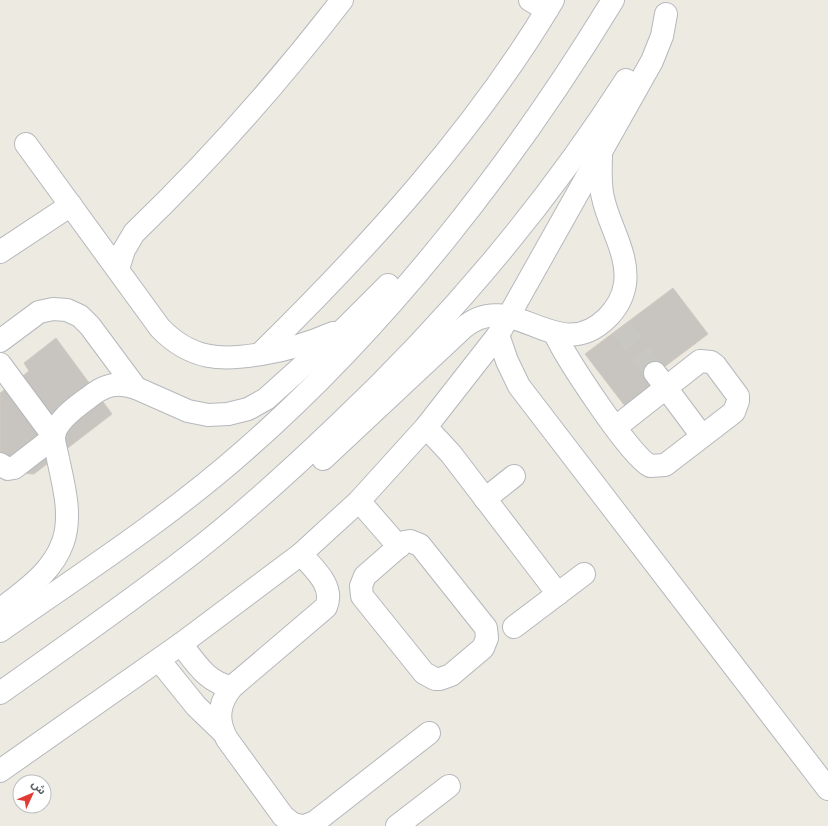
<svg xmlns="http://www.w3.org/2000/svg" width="828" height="826" viewBox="0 0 828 826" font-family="'Sofia Sans Condensed','Noto Sans Arabic',sans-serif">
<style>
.building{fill:#c8c4bf;stroke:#d1cbc1}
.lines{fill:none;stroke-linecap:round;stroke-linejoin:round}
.minor-tunnel{stroke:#c8c7c2;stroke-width:22;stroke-dasharray:22 11;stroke-linecap:butt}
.minor-casing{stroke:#b5b8bc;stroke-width:24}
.minor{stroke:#fff;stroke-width:22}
</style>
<rect width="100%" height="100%" fill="#edeae2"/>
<!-- building -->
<g class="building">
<path d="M673 288 708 334 651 377 659 387 628 410 585 354Z"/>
<path d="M56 338 112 414 34 474 15 473 0 454V393L29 371 24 363Z"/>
</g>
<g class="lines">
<!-- minor-tunnel -->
<path class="minor-tunnel" d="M621 327 655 373"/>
<defs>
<g id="minor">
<path d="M530 0 547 10"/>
<path d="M26 144 160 328C191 360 221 361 262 354 287 350 310 343 333 333"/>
<path d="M0 252 71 205"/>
<path d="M118 269 124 250 134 233C210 160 278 83 342 0"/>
<path d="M555 334C566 358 630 456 650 466L665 465 734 412 738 401V396L715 365 711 362 700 361 616 427"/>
<path d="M498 335 507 361 519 386 828 789"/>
<path d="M0 341 39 312 53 309 67 310 80 316 90 326 136 388 188 411 208 415 228 414 248 409 266 399 345 328 388 285"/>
<path d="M260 354C368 248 475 131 553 0"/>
<path d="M0 364 54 437 14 468 8 469 0 464"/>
<path d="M655 373 702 436"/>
<path d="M426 427 451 454 558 594"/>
<path d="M323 459 463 328C513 285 556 368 607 318 616 309 623 297 625 284 629 256 611 229 604 202 599 186 601 170 601 154"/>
<path d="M485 499 514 476"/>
<path d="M359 501 399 547"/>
<path d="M410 541 420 545 486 628 487 638 483 648 451 675 440 679H435L424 673 362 596 361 586 365 576 404 542Z"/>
<path d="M301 554C314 569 335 586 326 607L232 687C219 703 216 720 227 739L283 816 293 824 302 826"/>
<path d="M0 610C25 590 52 573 63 542 72 516 64 486 58 459 57 452 54 444 54 438 54 422 77 406 88 398 104 385 117 381 136 388"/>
<path d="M514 627 584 574"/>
<path d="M0 631C83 573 168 518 244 451 387 326 514 163 613 0"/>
<path d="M181 644C196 663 207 683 232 687"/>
<path d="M159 660 196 706 222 731"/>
<path d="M0 693C65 647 131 601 194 552 244 513 291 470 337 426 447 322 544 208 626 80"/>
<path d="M0 771 181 644 301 554 359 501 426 427 498 335 652 61 662 36 666 14"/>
<path d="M305 826 315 822 429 733"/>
<path d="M397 826 449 786"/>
</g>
</defs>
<!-- minor casing -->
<use href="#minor" class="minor-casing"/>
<!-- minor -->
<use href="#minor" class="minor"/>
</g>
<!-- north arrow -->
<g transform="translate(32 794) rotate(46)"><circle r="19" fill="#ffffff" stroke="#bdbfc0"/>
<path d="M0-3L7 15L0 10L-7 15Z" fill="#e13b34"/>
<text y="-6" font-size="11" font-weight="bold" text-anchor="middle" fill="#5a5e62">ش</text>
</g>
</svg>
